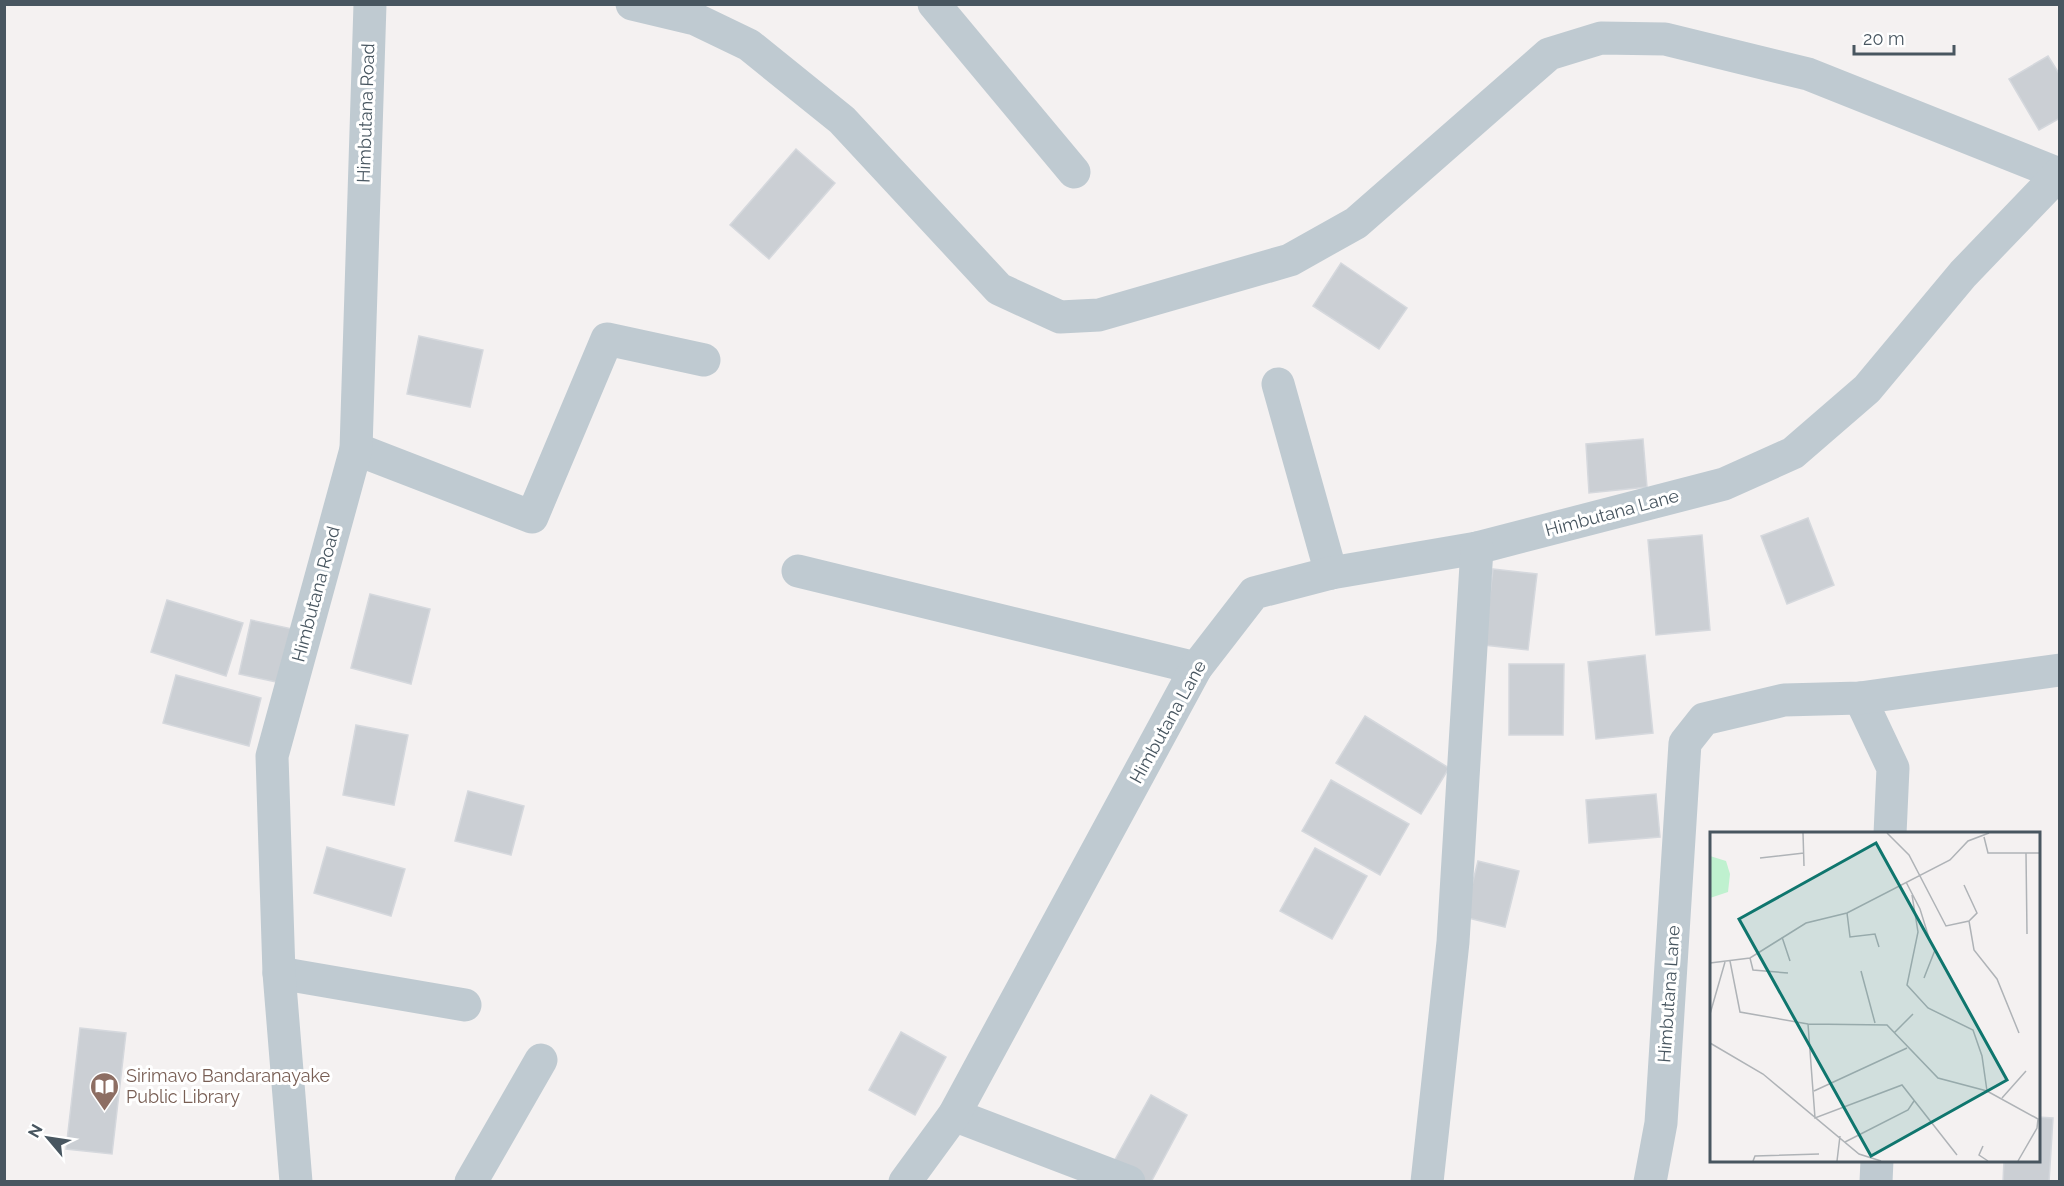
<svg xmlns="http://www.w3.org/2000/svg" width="2064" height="1186" viewBox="0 0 2064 1186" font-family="Raleway,sans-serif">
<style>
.building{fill:#cbcfd4;stroke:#d5d8dd;stroke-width:1.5}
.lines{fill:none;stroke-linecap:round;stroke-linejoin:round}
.minor{stroke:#bfcad1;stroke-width:33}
.tertiary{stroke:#bfcad1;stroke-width:33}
.labels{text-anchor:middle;stroke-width:6;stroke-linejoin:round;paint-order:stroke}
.street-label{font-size:18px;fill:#485660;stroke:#fff}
.education-label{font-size:18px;fill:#785e54;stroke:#fff;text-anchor:start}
.inset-road{fill:none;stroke:#afb3b7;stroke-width:1.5}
.view{fill:#0f766e;fill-opacity:0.15;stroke:#0f766e;stroke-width:3}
.inset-edge{fill:none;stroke:#485660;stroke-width:3}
</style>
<rect width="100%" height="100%" fill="#f4f1f1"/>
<!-- building -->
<g class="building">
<path d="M2048 56 2060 75V118L2039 130 2009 79Z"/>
<path d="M796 149 835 183 769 259 730 225Z"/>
<path d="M1341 263 1407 308 1379 349 1313 306Z"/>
<path d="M419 336 483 350 470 407 407 394Z"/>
<path d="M1643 439 1647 487 1589 493 1586 444Z"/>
<path d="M1808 518 1834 585 1787 604 1761 536Z"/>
<path d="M1702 535 1710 630 1656 635 1648 540Z"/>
<path d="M1493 569 1537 574 1528 650 1484 645Z"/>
<path d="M370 594 430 609 411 684 351 668Z"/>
<path d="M167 600 243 623 226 676 151 652Z"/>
<path d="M251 620 297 630 286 684 239 674Z"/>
<path d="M1645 655 1653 733 1596 739 1588 662Z"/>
<path d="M1509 664H1564L1563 735H1509Z"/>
<path d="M176 675 261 698 249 746 163 723Z"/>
<path d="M1365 716 1449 768 1421 814 1336 763Z"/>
<path d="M356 725 408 735 394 805 343 795Z"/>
<path d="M1331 780 1409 824 1380 875 1302 831Z"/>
<path d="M468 791 524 806 511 855 455 841Z"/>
<path d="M1656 794 1660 837 1589 843 1586 800Z"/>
<path d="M327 847 405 869 391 916 314 893Z"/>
<path d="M1315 848 1367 876 1332 939 1280 911Z"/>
<path d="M1478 861 1519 871 1505 927 1464 917Z"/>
<path d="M80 1028 126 1033 112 1154 66 1149Z"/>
<path d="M901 1032 946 1057 915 1115 869 1090Z"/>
<path d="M1151 1095 1187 1115 1151 1182H1142L1112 1165Z"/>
<path d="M2038 1117 2053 1118 2049 1182H2003L2004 1160H2038Z"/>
</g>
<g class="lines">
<!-- minor -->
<g class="minor">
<path d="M632 4 695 19 749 45 842 120 999 289 1060 317 1099 315 1290 260 1356 223 1549 54 1601 38 1665 39 1808 74 2059 174"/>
<path d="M934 4 1074 172"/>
<path d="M1278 384 1331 573"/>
<path d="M356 449 532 517 607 339 704 360"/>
<path d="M798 571 1196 668"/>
<path d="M1860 698 1893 768 1890 834"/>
<path d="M279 973 465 1005"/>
<path d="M954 1115 1129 1182"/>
<path d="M471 1182 541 1060"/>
<path d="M905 1182 954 1115 1196 668 1254 593 1331 573 1477 548 1724 484 1793 453 1867 389 1963 274 2060 173"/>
<path d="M1427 1182 1453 942 1477 548"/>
<path d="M1650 1182 1661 1123 1685 743 1704 719 1784 700 1860 698 2060 670"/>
<path d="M1876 1182 1877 1160"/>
</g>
<!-- tertiary -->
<path class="tertiary" d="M296 1182 279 973 272 756 356 449 370 4"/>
</g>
<!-- icons -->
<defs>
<symbol id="library-pin" viewBox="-11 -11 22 30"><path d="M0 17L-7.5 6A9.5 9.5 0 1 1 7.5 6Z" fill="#8d6e63" stroke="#fff"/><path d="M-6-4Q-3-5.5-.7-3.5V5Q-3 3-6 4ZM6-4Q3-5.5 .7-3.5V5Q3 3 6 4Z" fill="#fff"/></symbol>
</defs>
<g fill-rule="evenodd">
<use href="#library-pin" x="88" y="1070" width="33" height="45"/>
</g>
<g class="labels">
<!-- street labels -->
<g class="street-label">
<text transform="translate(366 113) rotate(-88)" y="6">Himbutana Road</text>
<text transform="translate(1612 513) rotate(-15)" y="6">Himbutana Lane</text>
<text transform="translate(316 594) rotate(-75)" y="6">Himbutana Road</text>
<text transform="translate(1168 722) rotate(-61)" y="6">Himbutana Lane</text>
<text transform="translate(1669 994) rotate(-86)" y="6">Himbutana Lane</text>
</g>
<!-- education labels -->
<g class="education-label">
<text x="126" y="1082">Sirimavo Bandaranayake<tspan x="126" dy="21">Public Library</tspan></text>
</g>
</g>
<!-- overview -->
<g transform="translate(1710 832)">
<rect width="330" height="330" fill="#f4f1f1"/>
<path d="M0 24 16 29 20 42 18 60 0 66Z" fill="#bff1cf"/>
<path class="inset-road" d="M93 1 94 34M177 1 199 23 236 94 259 89 267 81 254 53M274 5 278 21H330M316 21 317 102M50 26 94 21M196 50 210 77 220 109 248 158M202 63 208 100 197 153 218 176 263 198 272 224 277 259M137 81 140 105 165 102 169 115M259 89 264 118 287 147 309 201M72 105 80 129M40 126 43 138 78 141M20 129 30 180 98 192 177 193 228 246 277 259 328 287 327 296 308 329M0 131 40 126 96 91 137 81 240 28 258 9 279 1M151 139 165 191M214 146 225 118M0 182 15 130M98 192 105 286 192 253 247 323M184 201 203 182M0 211 53 242 149 322 171 329M104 259 197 216M292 266 316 239M135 310 198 278 204 269M273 314 269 323 278 329M43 329 45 324 109 322M127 329 130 304"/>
<path class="view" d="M166 11 297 248 161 324 29 87Z"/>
<rect width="330" height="330" class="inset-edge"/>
</g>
<!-- border -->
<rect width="2064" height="1186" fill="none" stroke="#485660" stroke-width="12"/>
<!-- north arrow -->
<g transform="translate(48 1138) rotate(299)" stroke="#ffffff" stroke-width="4.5" paint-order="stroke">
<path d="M0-4.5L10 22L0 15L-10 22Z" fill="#485660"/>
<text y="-9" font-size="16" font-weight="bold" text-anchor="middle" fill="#485660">N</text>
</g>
<!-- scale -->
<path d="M1854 45v9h100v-9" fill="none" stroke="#485660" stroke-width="3"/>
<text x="1863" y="45" font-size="18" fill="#485660" stroke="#ffffff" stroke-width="4.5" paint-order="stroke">20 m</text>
</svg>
